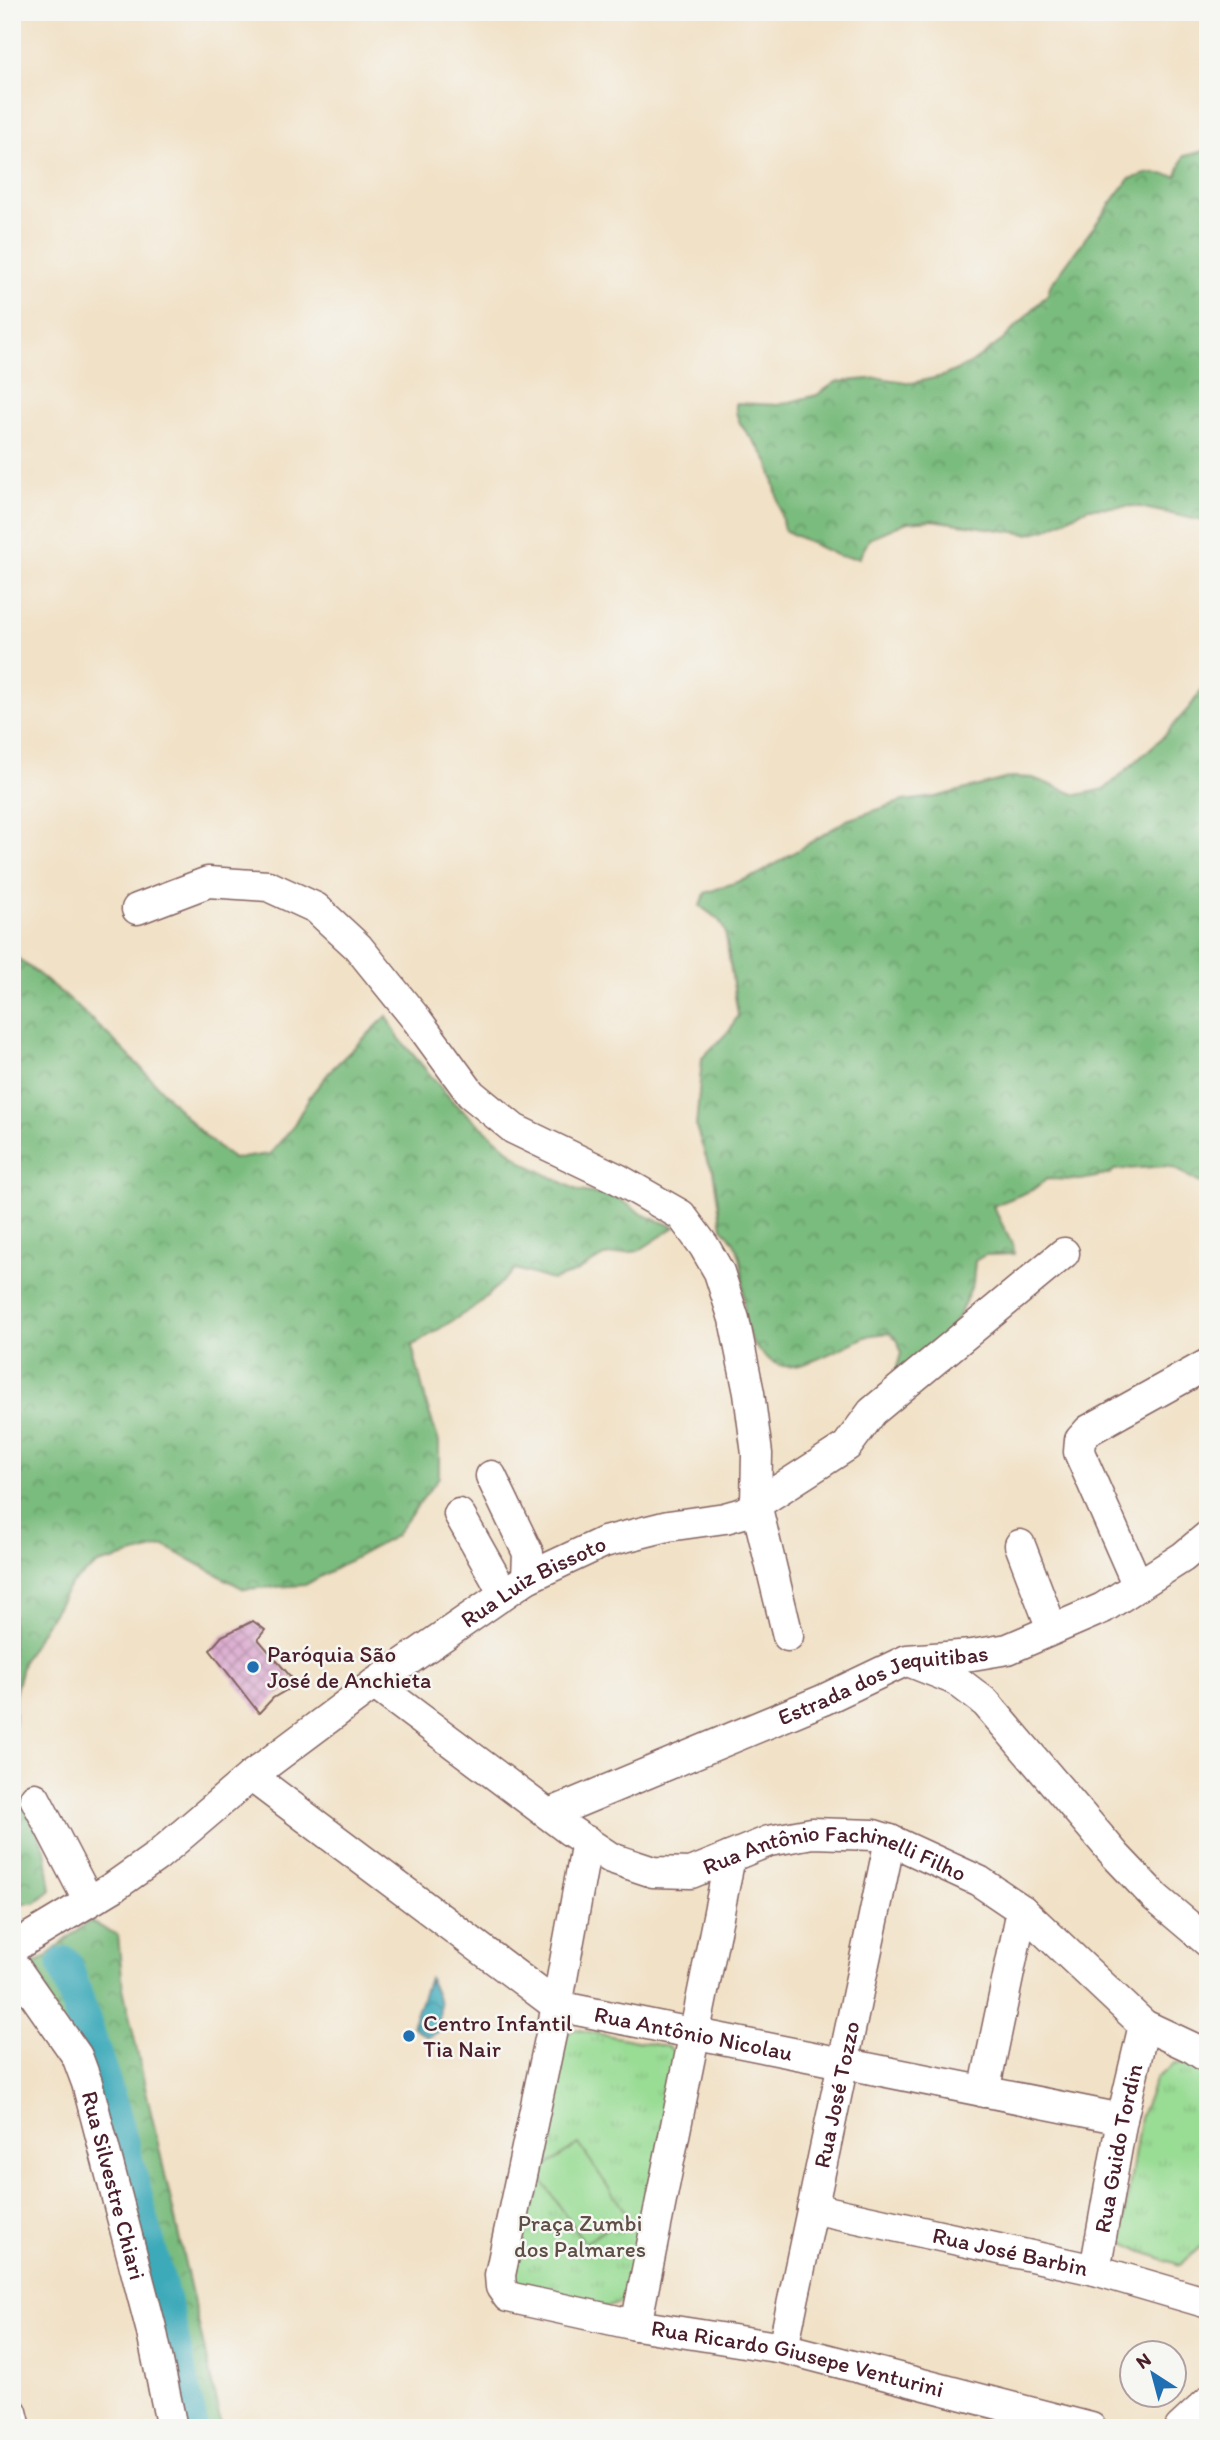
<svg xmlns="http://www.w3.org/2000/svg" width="1220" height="2440" viewBox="0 0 1220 2440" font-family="Itim,sans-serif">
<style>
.grass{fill:url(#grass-tufts);stroke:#727e60;stroke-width:2}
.forest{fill:url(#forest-crowns);stroke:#626e54;stroke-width:2}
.pitch{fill:#99dc94;stroke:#727e60;stroke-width:2}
.water{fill:url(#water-waves);stroke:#436472;stroke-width:2}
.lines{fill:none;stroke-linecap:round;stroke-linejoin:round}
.stream{stroke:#3caaba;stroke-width:6}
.river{stroke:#3caaba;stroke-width:35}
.building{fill:url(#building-cross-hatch)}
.minor-casing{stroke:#846361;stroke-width:33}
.minor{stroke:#fff;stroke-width:30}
.poi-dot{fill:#1f6fb2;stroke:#f6f6f2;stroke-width:2.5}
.labels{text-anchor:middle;stroke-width:5;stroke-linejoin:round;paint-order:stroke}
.street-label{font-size:23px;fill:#4a1f2b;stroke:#f6f6f2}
.poi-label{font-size:23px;fill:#4a1f2b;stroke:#f6f6f2;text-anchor:start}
.park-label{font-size:23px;fill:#5e4e45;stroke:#f6f6f2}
</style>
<defs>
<pattern id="grass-tufts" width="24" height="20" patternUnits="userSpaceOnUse" patternTransform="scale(1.75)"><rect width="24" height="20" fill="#99dc94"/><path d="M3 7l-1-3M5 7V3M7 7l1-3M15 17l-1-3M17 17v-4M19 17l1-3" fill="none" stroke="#85bc80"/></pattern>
<pattern id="forest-crowns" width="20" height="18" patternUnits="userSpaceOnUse" patternTransform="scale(1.75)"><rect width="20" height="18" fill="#7abc7e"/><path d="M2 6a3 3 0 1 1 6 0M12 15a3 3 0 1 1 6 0" fill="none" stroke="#669867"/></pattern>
<pattern id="water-waves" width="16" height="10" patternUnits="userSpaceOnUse" patternTransform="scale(1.75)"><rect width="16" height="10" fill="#3caaba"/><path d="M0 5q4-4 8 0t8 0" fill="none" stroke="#348a97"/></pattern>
<pattern id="building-cross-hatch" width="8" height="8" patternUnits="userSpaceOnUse" patternTransform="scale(1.75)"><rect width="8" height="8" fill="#dcacd0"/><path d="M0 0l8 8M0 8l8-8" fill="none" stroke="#b48ba9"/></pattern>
</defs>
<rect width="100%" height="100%" fill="#f6f6f2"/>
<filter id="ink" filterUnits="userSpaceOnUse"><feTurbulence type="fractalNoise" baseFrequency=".0143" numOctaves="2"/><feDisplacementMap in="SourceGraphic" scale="14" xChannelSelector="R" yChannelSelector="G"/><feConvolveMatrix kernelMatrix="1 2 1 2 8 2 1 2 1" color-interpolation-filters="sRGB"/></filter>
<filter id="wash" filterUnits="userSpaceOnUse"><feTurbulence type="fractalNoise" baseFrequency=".00686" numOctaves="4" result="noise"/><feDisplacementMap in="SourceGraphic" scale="28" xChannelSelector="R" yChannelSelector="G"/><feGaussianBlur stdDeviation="1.57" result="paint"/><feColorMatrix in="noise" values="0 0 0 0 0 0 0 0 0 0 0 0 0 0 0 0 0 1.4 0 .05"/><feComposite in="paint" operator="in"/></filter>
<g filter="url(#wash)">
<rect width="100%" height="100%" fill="#f1e1c6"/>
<!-- grass -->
<g class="grass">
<path d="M574 2029 668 2047 674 2051 677 2059 633 2289 625 2302 607 2307 518 2289 511 2281 562 2039Z"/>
<path d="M1175 2064 1198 2065 1208 2072V2240L1180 2265 1140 2251 1121 2241 1140 2118 1156 2078Z"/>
</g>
<!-- forest -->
<g class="forest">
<path d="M1208 150V522L1135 506 1088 508 1047 529 1028 534 932 520 907 522 870 538 859 558 838 556 784 530C780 511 774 475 767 460 758 440 733 427 736 403L778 405 817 395 836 382 880 378 912 383 943 376 970 364 1003 340 1048 294 1050 286 1129 179 1150 173 1177 176 1184 156Z"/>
<path d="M1208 681V1185C1192 1183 1182 1168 1166 1166L1114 1170 1110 1174 1081 1180 1047 1179 1032 1190 993 1206 1013 1246 1014 1254 985 1255 975 1261 973 1283 961 1311 927 1372 887 1403 901 1353 898 1341 890 1333C883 1334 875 1334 868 1336 846 1344 806 1370 783 1366 774 1364 766 1358 760 1352 727 1319 761 1261 722 1228L713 1170 707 1160 696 1127 702 1058 730 1030 738 1015 725 931 719 920 700 906 705 893 757 875 847 820 903 801 936 797 1012 777 1033 778 1077 795 1105 789 1162 738 1189 708Z"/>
<path d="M12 954C64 992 113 1037 157 1085 184 1115 200 1135 234 1159L270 1154 292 1128 310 1096 332 1069 387 1016 398 1037 454 1103 524 1163 579 1191 616 1197 644 1215 675 1227 638 1251 604 1256 574 1273 552 1280 516 1269 476 1306 412 1346 427 1406 439 1442V1477L395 1536 305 1585 244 1589 165 1546 98 1564 71 1584 24 1659 15 1694 13 1759 20 1795 45 1849 51 1890 35 1903H17L12 1897Z"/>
<path d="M89 1921 118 1935 123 1988 222 2428H179L95 2080 25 1968 44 1958Z"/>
</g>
<!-- pitch -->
<path class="pitch" d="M579 2144 627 2215 585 2243 537 2173Z"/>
<!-- water -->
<path class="water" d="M429 1978 440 2003 439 2031 428 2037 412 2026Z"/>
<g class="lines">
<!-- stream -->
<path class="stream" d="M12 1877 17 1890"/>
<!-- river -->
<path class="river" d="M65 1964 113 2113 167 2316 191 2428"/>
</g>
<g id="blocks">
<!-- building -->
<path class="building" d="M253 1621 265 1630 258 1639 297 1684 273 1698 259 1713 210 1650 222 1636Z"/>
</g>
</g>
<g filter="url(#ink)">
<use href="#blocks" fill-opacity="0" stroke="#846361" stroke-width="2"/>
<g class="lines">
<defs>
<g id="minor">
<path d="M137 909 208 882 268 886 316 908 358 947 417 1020 471 1094 514 1129 618 1179 681 1215 704 1246 719 1272 734 1319 749 1393 757 1454 756 1504 788 1636"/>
<path d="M491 1476 528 1553 527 1578"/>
<path d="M459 1514 503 1592"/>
<path d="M1020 1545 1052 1629"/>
<path d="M1138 1586 1079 1452 1080 1440 1089 1430 1208 1364"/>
<path d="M913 1663 956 1680 986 1703 1116 1856 1156 1898 1208 1942"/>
<path id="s1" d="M374 1684 569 1830 611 1858 653 1872 691 1873 769 1841 812 1833 874 1835 890 1840 979 1881 1022 1910 1144 2025 1193 2048 1208 2058"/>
<path id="s2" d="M251 1776 557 2006 1122 2119"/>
<path d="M35 1798 88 1900"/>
<path id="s3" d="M549 1814 823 1700 907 1660 972 1655 1008 1649 1103 1608 1183 1557 1208 1536"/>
<path id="s4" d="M587 1841 557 2006 500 2275 501 2287 508 2297 636 2325 783 2348 1091 2428"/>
<path id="s5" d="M12 1948 115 1886 156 1857 251 1776 374 1684 527 1578 604 1542 668 1526 725 1518 743 1513 847 1446 872 1412 1064 1253"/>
<path id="s6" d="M12 1963 77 2056 87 2083 151 2328 172 2428"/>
<path d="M984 2092 1022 1910"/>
<path id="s7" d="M812 2208 1095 2270 1208 2303"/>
<path id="s8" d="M1095 2270 1122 2119 1144 2025"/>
<path d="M636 2325 730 1857"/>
<path id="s9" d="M783 2348 890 1840"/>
<path d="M12 2412 16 2428"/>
<path d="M1180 2428 1208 2402"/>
</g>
</defs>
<!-- minor casing -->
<use href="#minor" class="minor-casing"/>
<!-- minor -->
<use href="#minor" class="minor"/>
</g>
</g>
<!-- markers -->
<g class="poi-dot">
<circle cx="253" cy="1667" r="7"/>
<circle cx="409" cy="2036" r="7"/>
</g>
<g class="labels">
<!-- street labels -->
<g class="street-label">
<text dy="8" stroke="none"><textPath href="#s5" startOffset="639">Rua Luiz Bissoto</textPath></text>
<text dy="8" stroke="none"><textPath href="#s3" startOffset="360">Estrada dos Jequitibas</textPath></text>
<text dy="8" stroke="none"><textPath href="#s1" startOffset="528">Rua Antônio Fachinelli Filho</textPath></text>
<text dy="8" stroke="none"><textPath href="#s2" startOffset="522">Rua Antônio Nicolau</textPath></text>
<text dy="8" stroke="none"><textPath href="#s9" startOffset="259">Rua José Tozzo</textPath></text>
<text dy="8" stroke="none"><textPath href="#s8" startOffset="124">Rua Guido Tordin</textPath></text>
<text dy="8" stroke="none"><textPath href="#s6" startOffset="248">Rua Silvestre Chiari</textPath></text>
<text dy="8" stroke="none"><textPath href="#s7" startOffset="203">Rua José Barbin</textPath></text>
<text dy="8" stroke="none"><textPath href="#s4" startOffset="763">Rua Ricardo Giusepe Venturini</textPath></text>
</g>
<!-- poi labels -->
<g class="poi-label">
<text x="267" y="1662">Paróquia São<tspan x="267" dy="26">José de Anchieta</tspan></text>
<text x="423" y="2031">Centro Infantil<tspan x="423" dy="26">Tia Nair</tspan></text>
</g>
<!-- park labels -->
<g class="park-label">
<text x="580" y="2231">Praça Zumbi<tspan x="580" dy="26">dos Palmares</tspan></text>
</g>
</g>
<!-- margin -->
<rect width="1220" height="2440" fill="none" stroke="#f6f6f2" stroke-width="42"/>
<!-- north arrow -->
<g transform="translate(1153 2374) rotate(324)"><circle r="33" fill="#f6f6f2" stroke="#b1a0a2" stroke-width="2"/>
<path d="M0-5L12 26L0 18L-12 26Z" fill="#1f6fb2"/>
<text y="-10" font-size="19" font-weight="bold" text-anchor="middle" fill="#4a1f2b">N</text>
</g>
</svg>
